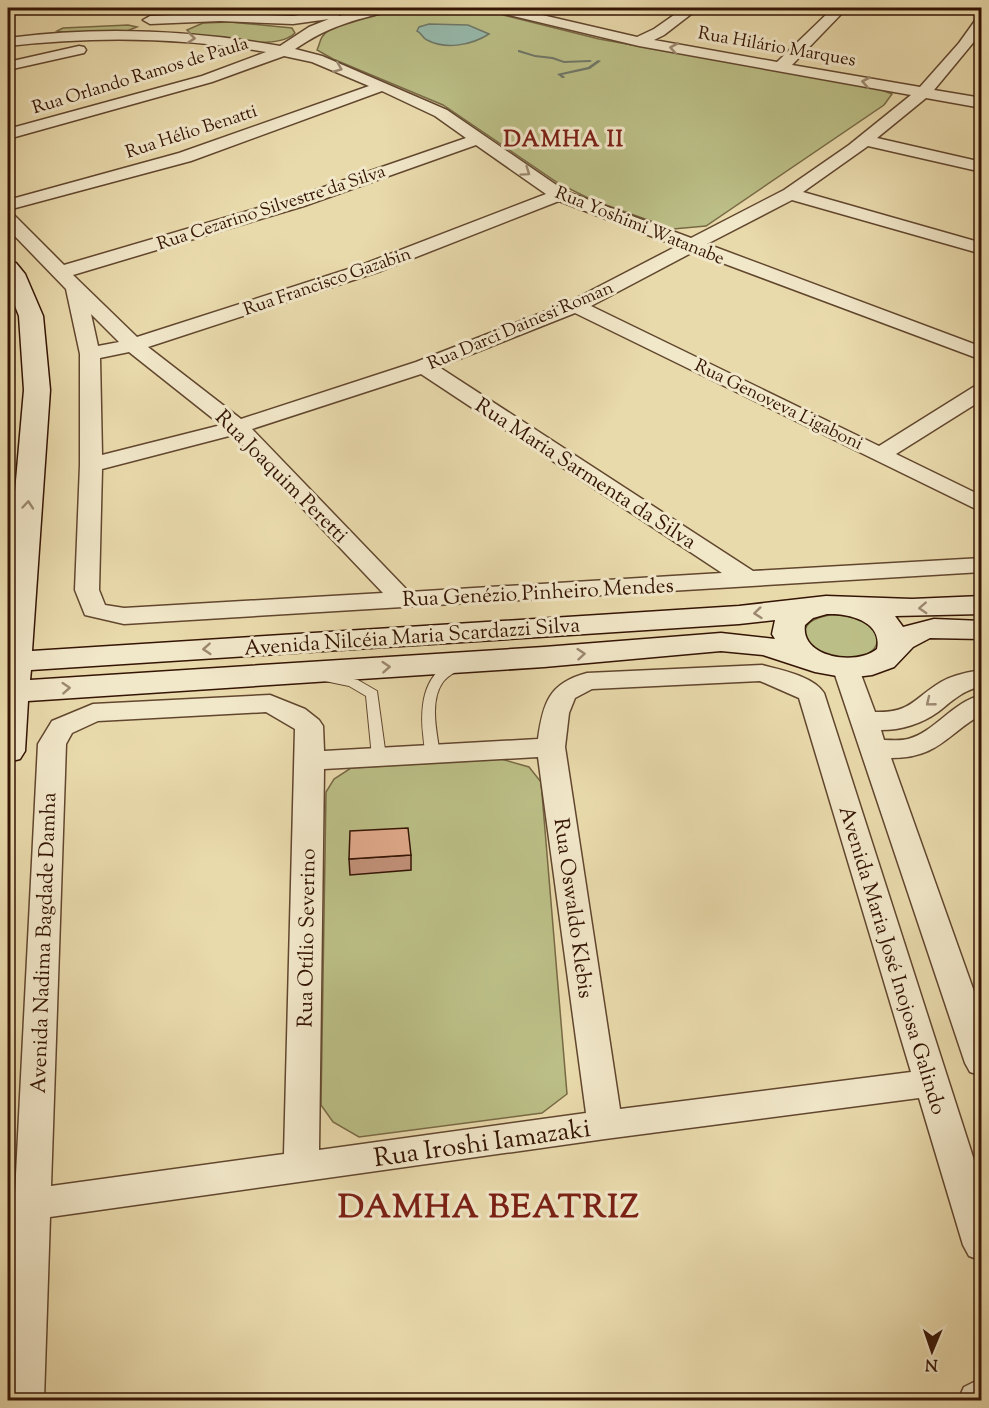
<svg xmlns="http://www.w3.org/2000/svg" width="989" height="1408" viewBox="0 0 989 1408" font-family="'Sorts Mill Goudy',serif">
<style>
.green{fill:#bbbe86;stroke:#786945;stroke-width:1.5}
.water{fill:#97baad;stroke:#6f7869;stroke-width:1.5}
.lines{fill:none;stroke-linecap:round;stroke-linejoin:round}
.stream{fill:#6f7869;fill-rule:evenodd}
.lane-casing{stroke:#61462e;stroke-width:2}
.street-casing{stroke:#61462e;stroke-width:3}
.secondary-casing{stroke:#341404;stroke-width:3}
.lane{fill:#f1e7c9;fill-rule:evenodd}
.street{fill:#f1e7c9;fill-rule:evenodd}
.secondary{fill:#f1e7c9;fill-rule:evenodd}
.wall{fill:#c19178;stroke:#341404;stroke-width:1.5}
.building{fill:#e0a98b;stroke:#341404;stroke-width:1.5}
.oneway{stroke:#9c8870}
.labels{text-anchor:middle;stroke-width:6;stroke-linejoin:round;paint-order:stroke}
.far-street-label{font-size:18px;fill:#341404;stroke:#f1e7c9}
.street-label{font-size:21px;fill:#341404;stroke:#f1e7c9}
.far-district-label{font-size:22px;font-weight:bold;letter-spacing:1.5px;fill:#7a1f14;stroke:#f1e7c9}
.near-street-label{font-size:26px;fill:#341404;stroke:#f1e7c9}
.near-district-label{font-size:33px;font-weight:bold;letter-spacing:1.5px;fill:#7a1f14;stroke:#f1e7c9}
</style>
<rect width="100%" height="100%" fill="#e9daac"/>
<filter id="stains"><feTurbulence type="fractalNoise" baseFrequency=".00333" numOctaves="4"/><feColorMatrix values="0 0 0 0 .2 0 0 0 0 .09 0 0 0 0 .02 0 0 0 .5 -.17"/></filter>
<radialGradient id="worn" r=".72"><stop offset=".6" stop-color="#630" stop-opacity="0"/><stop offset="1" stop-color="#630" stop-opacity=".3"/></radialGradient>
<!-- green -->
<g class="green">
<path d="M429 8 483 10 599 39 879 89 892 94 884 105 706 226 673 229 592 200 558 183 443 105 333 59 317 50C319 46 320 40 322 37 334 19 407 9 429 8Z"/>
<path d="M230 22 292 28 295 33C275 52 217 37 191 34L187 30 203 23Z"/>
<path d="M128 25 137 27 127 31 66 33 57 31 63 28Z"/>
<path d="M838 614C847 615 856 616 865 621 884 631 881 651 860 657 819 669 771 620 838 614Z"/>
<path d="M501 759 529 767 541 782 567 1094 542 1113 359 1137 333 1122 321 1105 326 792 334 779 351 768Z"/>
</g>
<!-- water -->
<path class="water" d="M429 24 468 25 489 34C472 45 446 50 427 40 422 38 422 33 417 31L419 27Z"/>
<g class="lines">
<!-- stream -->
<g class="stream">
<path d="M519 50 535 55 553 57 564 61 590 60 592 61 590 62 564 63 552 59 535 57 518 52V50Z"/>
<path d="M598 60 601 61 590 69 562 75 565 77 564 78H562L557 74 588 67Z"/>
</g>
<defs>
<g id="lane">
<path d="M459 660 466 664C459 671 449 674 443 682 429 701 437 733 440 754L433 759 428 757C424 750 424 742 423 734 420 704 424 669 459 660Z"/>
<path d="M325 673 358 680 377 691 386 757 384 760H374L372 757 366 696 349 686 320 680 318 677 320 674Z"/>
</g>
<g id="street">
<path d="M371 8H392L390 11C351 21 329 26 295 49L322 56 447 110 565 191 691 238 784 190 849 145 911 95 639 46 492 11 490 8H512L637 37 654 29 684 8H699L664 35 654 40 777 62 833 8H847L792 65 920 87 959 43 977 18 982 17V32L934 90 982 98V108L926 98 877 138 982 162V172L868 146 803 192 982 243V254L792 200 707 244 982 347V360L693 252 591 306 879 446 975 386 982 384V400L896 454 982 496V512L575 313 439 367 753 571 982 558V572L124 624 85 615 75 590 80 465V354L66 289 8 229V214L14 215 64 265 292 198 466 138 435 116 382 91 191 161 8 210V200L179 153 369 86 312 62 284 56 212 82 8 139V129L202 76 266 52C180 37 94 36 8 46V38C99 26 190 30 280 46L309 27 329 19 293 24 220 21 150 24 143 20 150 16 220 13 293 16 333 10 338 11 339 16ZM476 145 546 194 364 264 137 337 73 275 304 206ZM559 201 677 246 569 302 416 362 241 419 148 347 378 272ZM91 314 119 342 98 346ZM129 352 221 425 102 455 100 358ZM421 374 722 573 409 592 252 429ZM233 435 383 593 124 608 105 605 99 590 102 469Z"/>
<path d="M79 46 84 47 86 50 84 53 8 70V62Z"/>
<path d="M846 661 855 663 859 669 875 712C911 713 913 699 941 682 953 675 968 672 982 670V686C963 690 952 701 938 712 921 724 901 730 881 730L884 740C892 740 901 741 908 739 935 732 952 702 982 695V714C946 735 938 758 891 758L982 1014V1076L970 1072 965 1063 833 669 837 663Z"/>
<path d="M762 665C781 670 813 676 824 693L982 1185V1261L969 1256 963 1245 919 1098 605 1139 50 1217 44 1400H8V1331L38 744 52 721 93 704 270 695 305 709 319 720 323 726 324 751 538 739C543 703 549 683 587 673ZM760 681 799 698 911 1072 620 1109 565 747 569 713 575 698 592 689ZM266 712 295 729 284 1154 51 1186 66 744 72 733 98 721ZM538 757 586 1113 319 1150 324 769Z"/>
<path d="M982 1378V1400H958L964 1387Z"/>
</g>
<path id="secondary" d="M8 261 16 263 25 274 43 316 50 390 32 651 739 606 826 596 912 599 982 596V614L895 616 903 627 934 619 982 621V639L930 638 913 647 894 667 872 675 848 678 815 672 763 655 721 651 544 667 28 701 25 751 20 759 8 762V571L24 390 19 316 8 288ZM827 614C848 613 883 621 877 649 857 666 800 658 805 625L813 618ZM775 620 772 634 775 639 721 633 544 647 30 680 31 670 739 624Z"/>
</defs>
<!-- lane casing -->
<use href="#lane" class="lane-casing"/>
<!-- street casing -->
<use href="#street" class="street-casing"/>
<!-- secondary casing -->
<use href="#secondary" class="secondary-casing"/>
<!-- lane -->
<use href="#lane" class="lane"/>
<!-- street -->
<use href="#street" class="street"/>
<!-- secondary -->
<use href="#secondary" class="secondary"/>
</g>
<!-- wall -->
<path class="wall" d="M411 855V870L350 875 349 859Z"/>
<!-- building -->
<path class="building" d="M408 828 411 855 349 859 350 831Z"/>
<!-- one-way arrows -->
<defs><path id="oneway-chevron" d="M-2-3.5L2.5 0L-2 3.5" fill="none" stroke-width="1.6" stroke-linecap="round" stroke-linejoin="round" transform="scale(1.5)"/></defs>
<g class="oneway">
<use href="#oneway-chevron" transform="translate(191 38) rotate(6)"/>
<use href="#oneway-chevron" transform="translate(674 48) rotate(-170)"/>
<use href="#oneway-chevron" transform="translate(338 68) rotate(22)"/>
<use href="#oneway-chevron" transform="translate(866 82) rotate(-170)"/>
<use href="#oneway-chevron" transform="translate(526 172) rotate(35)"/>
<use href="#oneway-chevron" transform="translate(28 505) rotate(-85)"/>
<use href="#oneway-chevron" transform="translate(923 608) rotate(177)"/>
<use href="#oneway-chevron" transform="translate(758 613) rotate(174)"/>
<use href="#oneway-chevron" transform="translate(207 649) rotate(176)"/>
<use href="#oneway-chevron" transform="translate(581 654) rotate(-5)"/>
<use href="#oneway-chevron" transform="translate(386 667) rotate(-4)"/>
<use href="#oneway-chevron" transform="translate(66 688) rotate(-4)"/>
<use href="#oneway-chevron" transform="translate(930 702) rotate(141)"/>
</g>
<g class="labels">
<!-- far-street labels -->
<g class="far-street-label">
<text transform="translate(777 46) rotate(10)" y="6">Rua Hilário Marques</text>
<text transform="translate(140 75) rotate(-17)" y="6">Rua Orlando Ramos de Paula</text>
<text transform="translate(191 131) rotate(-18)" y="6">Rua Hélio Benatti</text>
<text transform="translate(271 207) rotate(-18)" y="6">Rua Cezarino Silvestre da Silva</text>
<text transform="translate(640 225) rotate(22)" y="6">Rua Yoshimi Watanabe</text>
<text transform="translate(327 281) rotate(-19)" y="6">Rua Francisco Gazabin</text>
<text transform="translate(520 325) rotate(-23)" y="6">Rua Darci Dainesi Roman</text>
<text transform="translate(779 404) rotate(26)" y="6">Rua Genoveva Ligaboni</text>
</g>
<!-- street labels -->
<g class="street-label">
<text transform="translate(586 473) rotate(33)" y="7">Rua Maria Sarmenta da Silva</text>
<text transform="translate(282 476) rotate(45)" y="7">Rua Joaquim Peretti</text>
<text transform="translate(538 592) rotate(-3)" y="7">Rua Genézio Pinheiro Mendes</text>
<text transform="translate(412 636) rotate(-4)" y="7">Avenida Nilcéia Maria Scardazzi Silva</text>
<text transform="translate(574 908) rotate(82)" y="7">Rua Oswaldo Klebis</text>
<text transform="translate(306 938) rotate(-89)" y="7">Rua Otílio Severino</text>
<text transform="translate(43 943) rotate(-88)" y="7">Avenida Nadima Bagdade Damha</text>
<text transform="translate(893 960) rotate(73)" y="7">Avenida Maria José Inojosa Galindo</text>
</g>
<!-- far-district labels -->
<g class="far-district-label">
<text x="564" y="146">DAMHA II</text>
</g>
<!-- near-street labels -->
<g class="near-street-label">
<text transform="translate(482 1142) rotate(-8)" y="9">Rua Iroshi Iamazaki</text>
</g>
<!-- near-district labels -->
<g class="near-district-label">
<text x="489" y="1217">DAMHA BEATRIZ</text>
</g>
</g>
<!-- margin -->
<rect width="989" height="1408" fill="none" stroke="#e9daac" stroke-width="30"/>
<rect x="9" y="9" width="971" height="1390" fill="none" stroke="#341404" stroke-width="3"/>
<rect x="15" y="15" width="959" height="1378" fill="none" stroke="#341404" stroke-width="1.5"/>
<!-- north arrow -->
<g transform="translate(932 1351) rotate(182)" stroke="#f1e7c9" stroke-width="4.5" paint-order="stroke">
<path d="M0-4.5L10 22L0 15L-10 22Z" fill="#341404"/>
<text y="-9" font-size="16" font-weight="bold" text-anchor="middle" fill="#341404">N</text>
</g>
<rect width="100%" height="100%" filter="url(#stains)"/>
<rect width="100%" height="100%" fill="url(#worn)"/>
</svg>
